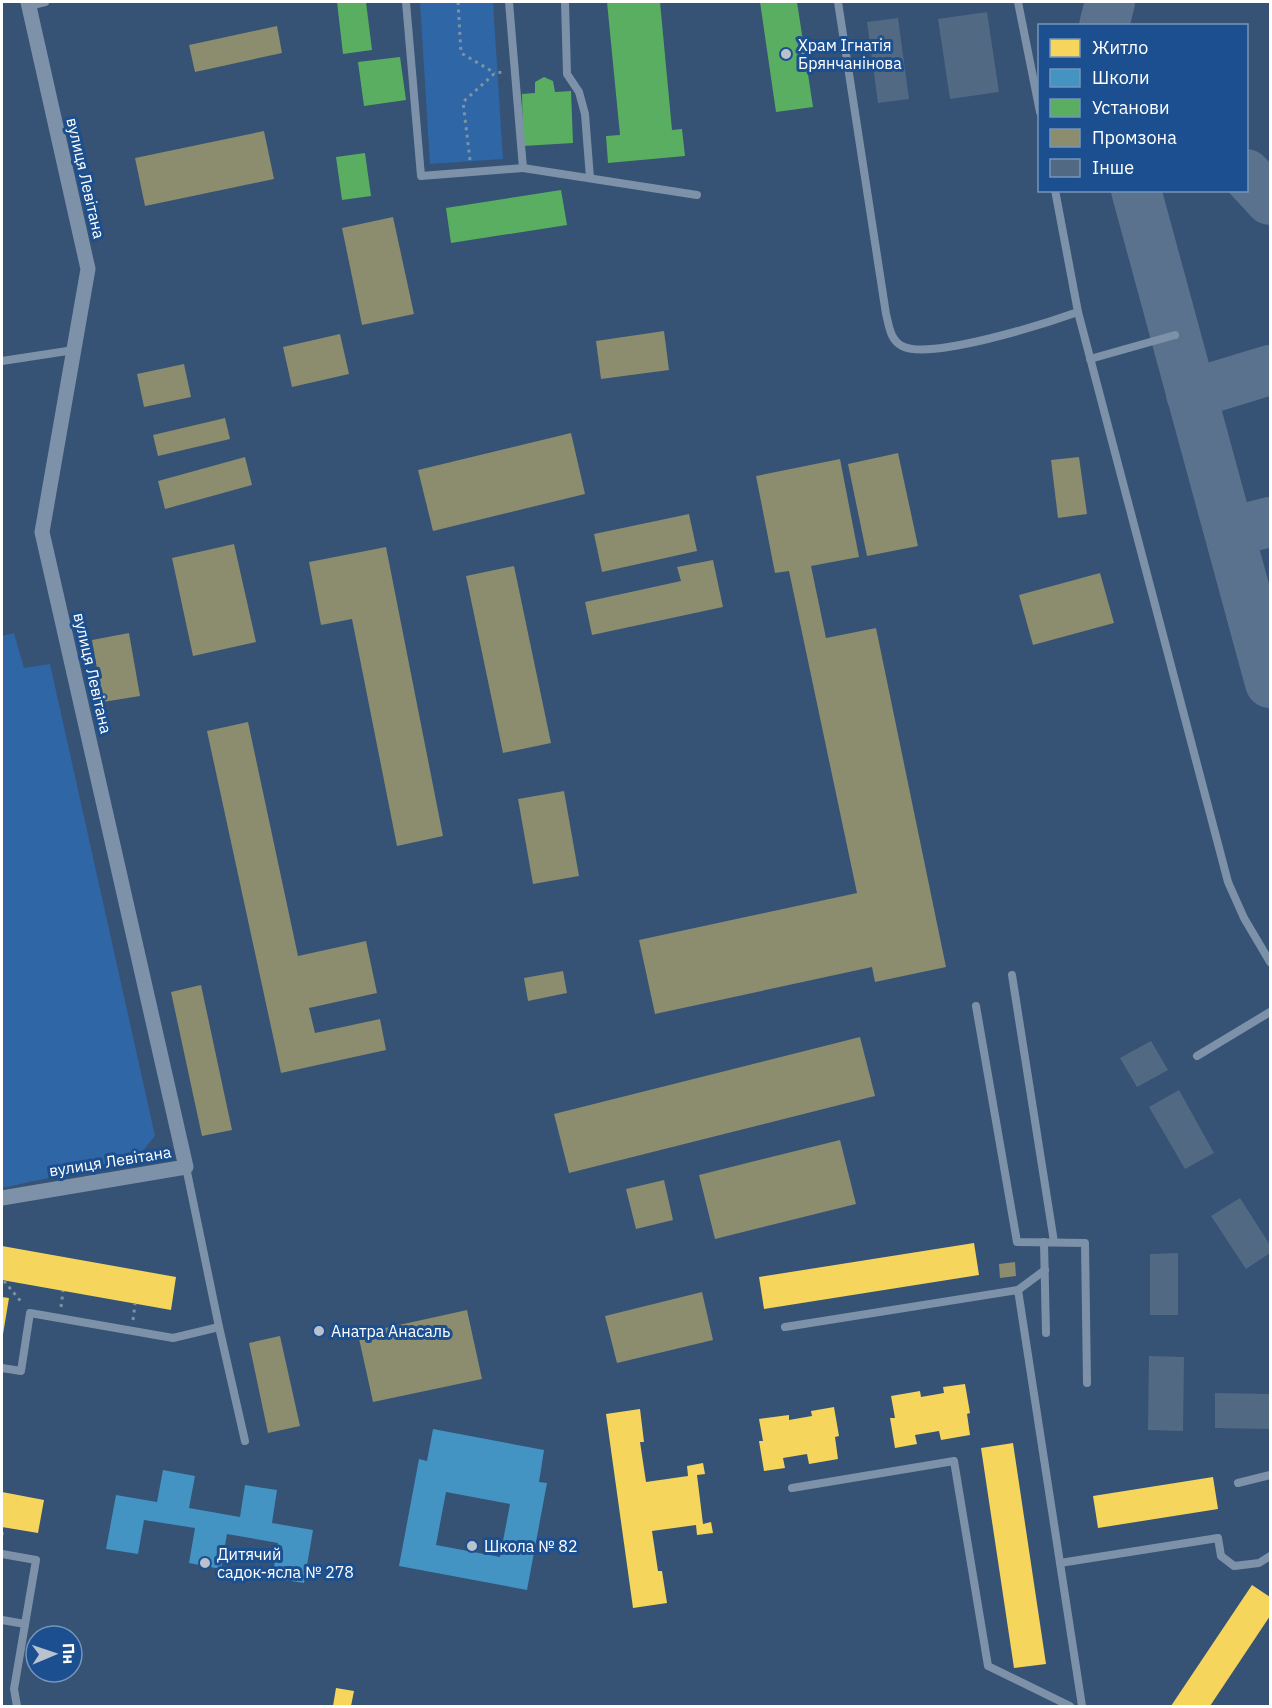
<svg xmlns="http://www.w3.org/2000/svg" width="1272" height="1708" viewBox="0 0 1272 1708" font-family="'IBM Plex Sans',sans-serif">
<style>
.green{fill:#2f66a5}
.homes{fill:#f6d55c}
.schools{fill:#4393c3;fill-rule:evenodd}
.public{fill:#5aae61}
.industry{fill:#8c8c6e}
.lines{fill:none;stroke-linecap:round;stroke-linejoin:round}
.taxiway{stroke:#5a728e;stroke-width:50}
.building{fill:#526984}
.path{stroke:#7d92a8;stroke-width:3;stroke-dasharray:3 4.5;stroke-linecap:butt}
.lane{stroke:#7d92a8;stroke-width:8}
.street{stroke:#7d92a8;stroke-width:15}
.poi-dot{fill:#b9c2ce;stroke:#1b4f8f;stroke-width:2}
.labels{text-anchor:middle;stroke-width:6;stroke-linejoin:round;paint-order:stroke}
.poi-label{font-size:16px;fill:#fff;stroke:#1b4f8f;text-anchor:start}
.street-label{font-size:16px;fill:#fff;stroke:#1b4f8f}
</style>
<rect width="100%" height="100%" fill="#365274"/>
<!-- green -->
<g class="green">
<path d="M420 2H493L503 159 430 164Z"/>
<path d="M14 633 24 668 50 664 155 1136 136 1159 2 1188V636Z"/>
</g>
<!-- homes -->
<g class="homes">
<path d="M974 1243 979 1275 764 1309 759 1277Z"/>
<path d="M2 1246 176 1277 171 1310 2 1280Z"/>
<path d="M2 1297 9 1298 3 1334H2Z"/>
<path d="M965 1384 970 1413 967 1414 970 1435 941 1440 939 1431 915 1435 917 1444 895 1448 890 1418H895L891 1396 920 1391 921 1397 944 1393 943 1387Z"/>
<path d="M834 1407 839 1436 835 1437 838 1459 809 1464 807 1454 783 1458 785 1468 764 1471 759 1441H763L759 1419 789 1415V1420L812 1416 811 1411Z"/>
<path d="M640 1409 644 1442H640L646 1482 688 1476 687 1466 703 1463 705 1474 697 1475 703 1524 711 1522 713 1533 697 1535 696 1525 652 1531 658 1571H662L667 1603 633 1608 606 1414Z"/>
<path d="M1013 1443 1046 1664 1014 1668 981 1448Z"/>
<path d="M1213 1477 1218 1509 1098 1528 1093 1496Z"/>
<path d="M2 1492 44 1500 38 1533 2 1527Z"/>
<path d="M1252 1585 1270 1597V1616L1210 1706H1171Z"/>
<path d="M336 1688 354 1691 351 1706H333Z"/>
</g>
<!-- schools -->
<g class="schools">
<path d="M433 1429 544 1450 539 1482 547 1483 527 1590 399 1566 419 1459 427 1461ZM446 1492 510 1504 500 1557 436 1545Z"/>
<path d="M163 1470 195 1476 189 1508 240 1517 245 1485 277 1490 272 1523 313 1530 304 1583 272 1578 278 1543 227 1534 221 1569 189 1563 195 1528 144 1520 138 1554 106 1549 116 1495 157 1502Z"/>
</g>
<!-- public -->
<g class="public">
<path d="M337 2H366L372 50 343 54Z"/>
<path d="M607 2H660L672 130 682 129 685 156 608 163 606 136 620 135Z"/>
<path d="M760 2H797L813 107 776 112Z"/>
<path d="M400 57 406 100 364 106 358 62Z"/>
<path d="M544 77 553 81 555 92 571 91 573 143 523 146 522 94 535 93V82Z"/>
<path d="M365 153 371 196 342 200 336 157Z"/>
<path d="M561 190 567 225 451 243 446 208Z"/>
</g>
<!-- industry -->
<g class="industry">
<path d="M277 26 282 53 195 72 189 45Z"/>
<path d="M264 131 274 179 145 206 135 158Z"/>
<path d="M393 217 414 314 362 325 342 228Z"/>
<path d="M664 331 669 370 601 379 596 341Z"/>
<path d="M340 334 349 374 292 387 283 347Z"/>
<path d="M184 364 191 397 144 407 137 374Z"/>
<path d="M225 418 230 439 158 456 153 435Z"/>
<path d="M571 433 585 494 433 531 418 470Z"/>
<path d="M898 453 918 546 867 556 848 464Z"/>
<path d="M245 457 252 485 165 509 158 481Z"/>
<path d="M1079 457 1087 514 1058 518 1051 460Z"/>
<path d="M840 459 859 557 811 566 826 638 876 628 946 967 875 982 872 967 655 1014 639 940 857 893 789 571 775 573 756 476Z"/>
<path d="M689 514 697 551 602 572 594 534Z"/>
<path d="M234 544 256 642 193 656 172 558Z"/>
<path d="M386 547 443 836 397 846 352 619 321 625 309 562Z"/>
<path d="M713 560 723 607 592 635 585 602 681 581 677 567Z"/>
<path d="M514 566 551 743 503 753 466 576Z"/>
<path d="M1100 573 1114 623 1033 645 1019 595Z"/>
<path d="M129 633 140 696 103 702 92 640Z"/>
<path d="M248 722 298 956 366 941 377 993 309 1008 315 1033 380 1019 386 1050 281 1073 207 731Z"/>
<path d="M564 791 579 876 533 884 518 799Z"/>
<path d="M563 971 567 993 528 1001 524 978Z"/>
<path d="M201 985 232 1130 202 1136 171 992Z"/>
<path d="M860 1037 875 1096 569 1173 554 1114Z"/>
<path d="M840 1140 856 1204 715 1239 699 1175Z"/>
<path d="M664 1180 673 1220 636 1229 626 1189Z"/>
<path d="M1015 1262 1016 1276 1000 1278 999 1264Z"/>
<path d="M702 1292 713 1340 617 1363 605 1316Z"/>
<path d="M467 1310 482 1379 373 1402 358 1334Z"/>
<path d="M280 1336 300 1426 268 1433 249 1343Z"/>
</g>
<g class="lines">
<!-- taxiway -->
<g class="taxiway">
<path d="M1104 26 1110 2"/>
<path d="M1246 174 1270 200"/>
<path d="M1136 190 1270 683"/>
<path d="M1191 394 1270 370"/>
<path d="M1230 532 1270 522"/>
</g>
</g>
<!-- building -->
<g class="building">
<path d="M987 12 999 92 950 99 938 19Z"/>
<path d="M898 18 909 99 878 103 867 22Z"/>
<path d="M1151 1041 1168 1070 1137 1087 1120 1058Z"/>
<path d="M1179 1090 1214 1153 1185 1169 1149 1107Z"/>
<path d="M1240 1198 1270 1245V1253L1246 1269 1211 1216Z"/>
<path d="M1178 1253V1315H1150V1254Z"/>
<path d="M1149 1356 1184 1357 1183 1431 1148 1430Z"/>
<path d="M1215 1393 1270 1394V1429L1215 1428Z"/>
</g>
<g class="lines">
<!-- path -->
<g class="path">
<path d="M458 2 461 53 495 73"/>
<path d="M470 160 463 102 495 73 504 72"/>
<path d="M4 1281 23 1304"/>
<path d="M61 1307 63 1291"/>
<path d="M133 1320 135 1304"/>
<path d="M2 1535 3 1527"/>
</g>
<!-- lane -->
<g class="lane">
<path d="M406 2 421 176 523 168 509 2"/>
<path d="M565 2 567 74 579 92 585 114 590 178"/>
<path d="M838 2 886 314C889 325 890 340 902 346 929 361 1047 323 1078 312"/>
<path d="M1018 2 1040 112"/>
<path d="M29 6 45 2"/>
<path d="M523 168 697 195"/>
<path d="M1055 190 1078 312 1228 882 1244 918 1270 962"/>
<path d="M1090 359 1175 335"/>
<path d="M2 361 74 350"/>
<path d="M1012 975 1054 1242"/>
<path d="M976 1006 1017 1242 1085 1243 1087 1383"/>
<path d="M1197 1056 1270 1012"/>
<path d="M1044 1242 1046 1333"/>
<path d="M1018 1290 1045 1270"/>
<path d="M219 1327 245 1441"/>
<path d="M785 1327 1018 1290 1082 1706"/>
<path d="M2 1368 21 1371 30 1313 173 1338 219 1327 186 1167"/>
<path d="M1238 1483 1270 1475"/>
<path d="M792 1488 954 1461 988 1666 1070 1706"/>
<path d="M2 1554 36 1560 14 1689 17 1706"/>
<path d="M1060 1563 1218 1538 1221 1556 1234 1566 1259 1563 1270 1556"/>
<path d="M2 1620 25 1624"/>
</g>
<!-- street -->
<path class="street" d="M2 1198 186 1167 42 532 88 269 28 2"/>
</g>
<!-- markers -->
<g class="poi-dot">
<circle cx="786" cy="54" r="6"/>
<circle cx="319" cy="1331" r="6"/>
<circle cx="472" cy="1546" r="6"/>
<circle cx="205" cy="1563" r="6"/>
</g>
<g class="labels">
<!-- poi labels -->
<g class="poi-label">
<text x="798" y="51">Храм Ігнатія<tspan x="798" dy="18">Брянчанінова</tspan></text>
<text x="331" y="1337">Анатра Анасаль</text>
<text x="484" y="1552">Школа № 82</text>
<text x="217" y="1560">Дитячий<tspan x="217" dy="18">садок-ясла № 278</tspan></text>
</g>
<!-- street labels -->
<g class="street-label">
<text transform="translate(86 178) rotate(77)" y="6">вулиця Левітана</text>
<text transform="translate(93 673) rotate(77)" y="6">вулиця Левітана</text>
<text transform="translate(110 1161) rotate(-9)" y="6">вулиця Левітана</text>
</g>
</g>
<!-- border -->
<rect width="1272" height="1708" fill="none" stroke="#ffffff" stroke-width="6"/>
<!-- legend -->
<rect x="1038" y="24" width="210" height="168" fill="#1b4f8f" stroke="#7695bc" stroke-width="1.5"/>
<rect x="1050" y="39" width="30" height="18" fill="#f6d55c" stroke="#7695bc" stroke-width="1.5"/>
<text x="1092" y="54" font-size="18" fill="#ffffff">Житло</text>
<rect x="1050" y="69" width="30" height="18" fill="#4393c3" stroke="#7695bc" stroke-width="1.5"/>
<text x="1092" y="84" font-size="18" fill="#ffffff">Школи</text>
<rect x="1050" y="99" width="30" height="18" fill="#5aae61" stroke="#7695bc" stroke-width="1.5"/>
<text x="1092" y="114" font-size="18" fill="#ffffff">Установи</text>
<rect x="1050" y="129" width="30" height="18" fill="#8c8c6e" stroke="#7695bc" stroke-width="1.5"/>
<text x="1092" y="144" font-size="18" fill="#ffffff">Промзона</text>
<rect x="1050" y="159" width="30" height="18" fill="#526984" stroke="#7695bc" stroke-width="1.5"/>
<text x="1092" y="174" font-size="18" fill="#ffffff">Інше</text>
<!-- north arrow -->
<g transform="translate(54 1654) rotate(88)"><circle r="28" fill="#1b4f8f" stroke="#7695bc" stroke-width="1.5"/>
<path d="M0-4.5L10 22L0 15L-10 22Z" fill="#b9c2ce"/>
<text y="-9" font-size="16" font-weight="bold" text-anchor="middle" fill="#ffffff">Пн</text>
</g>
</svg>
